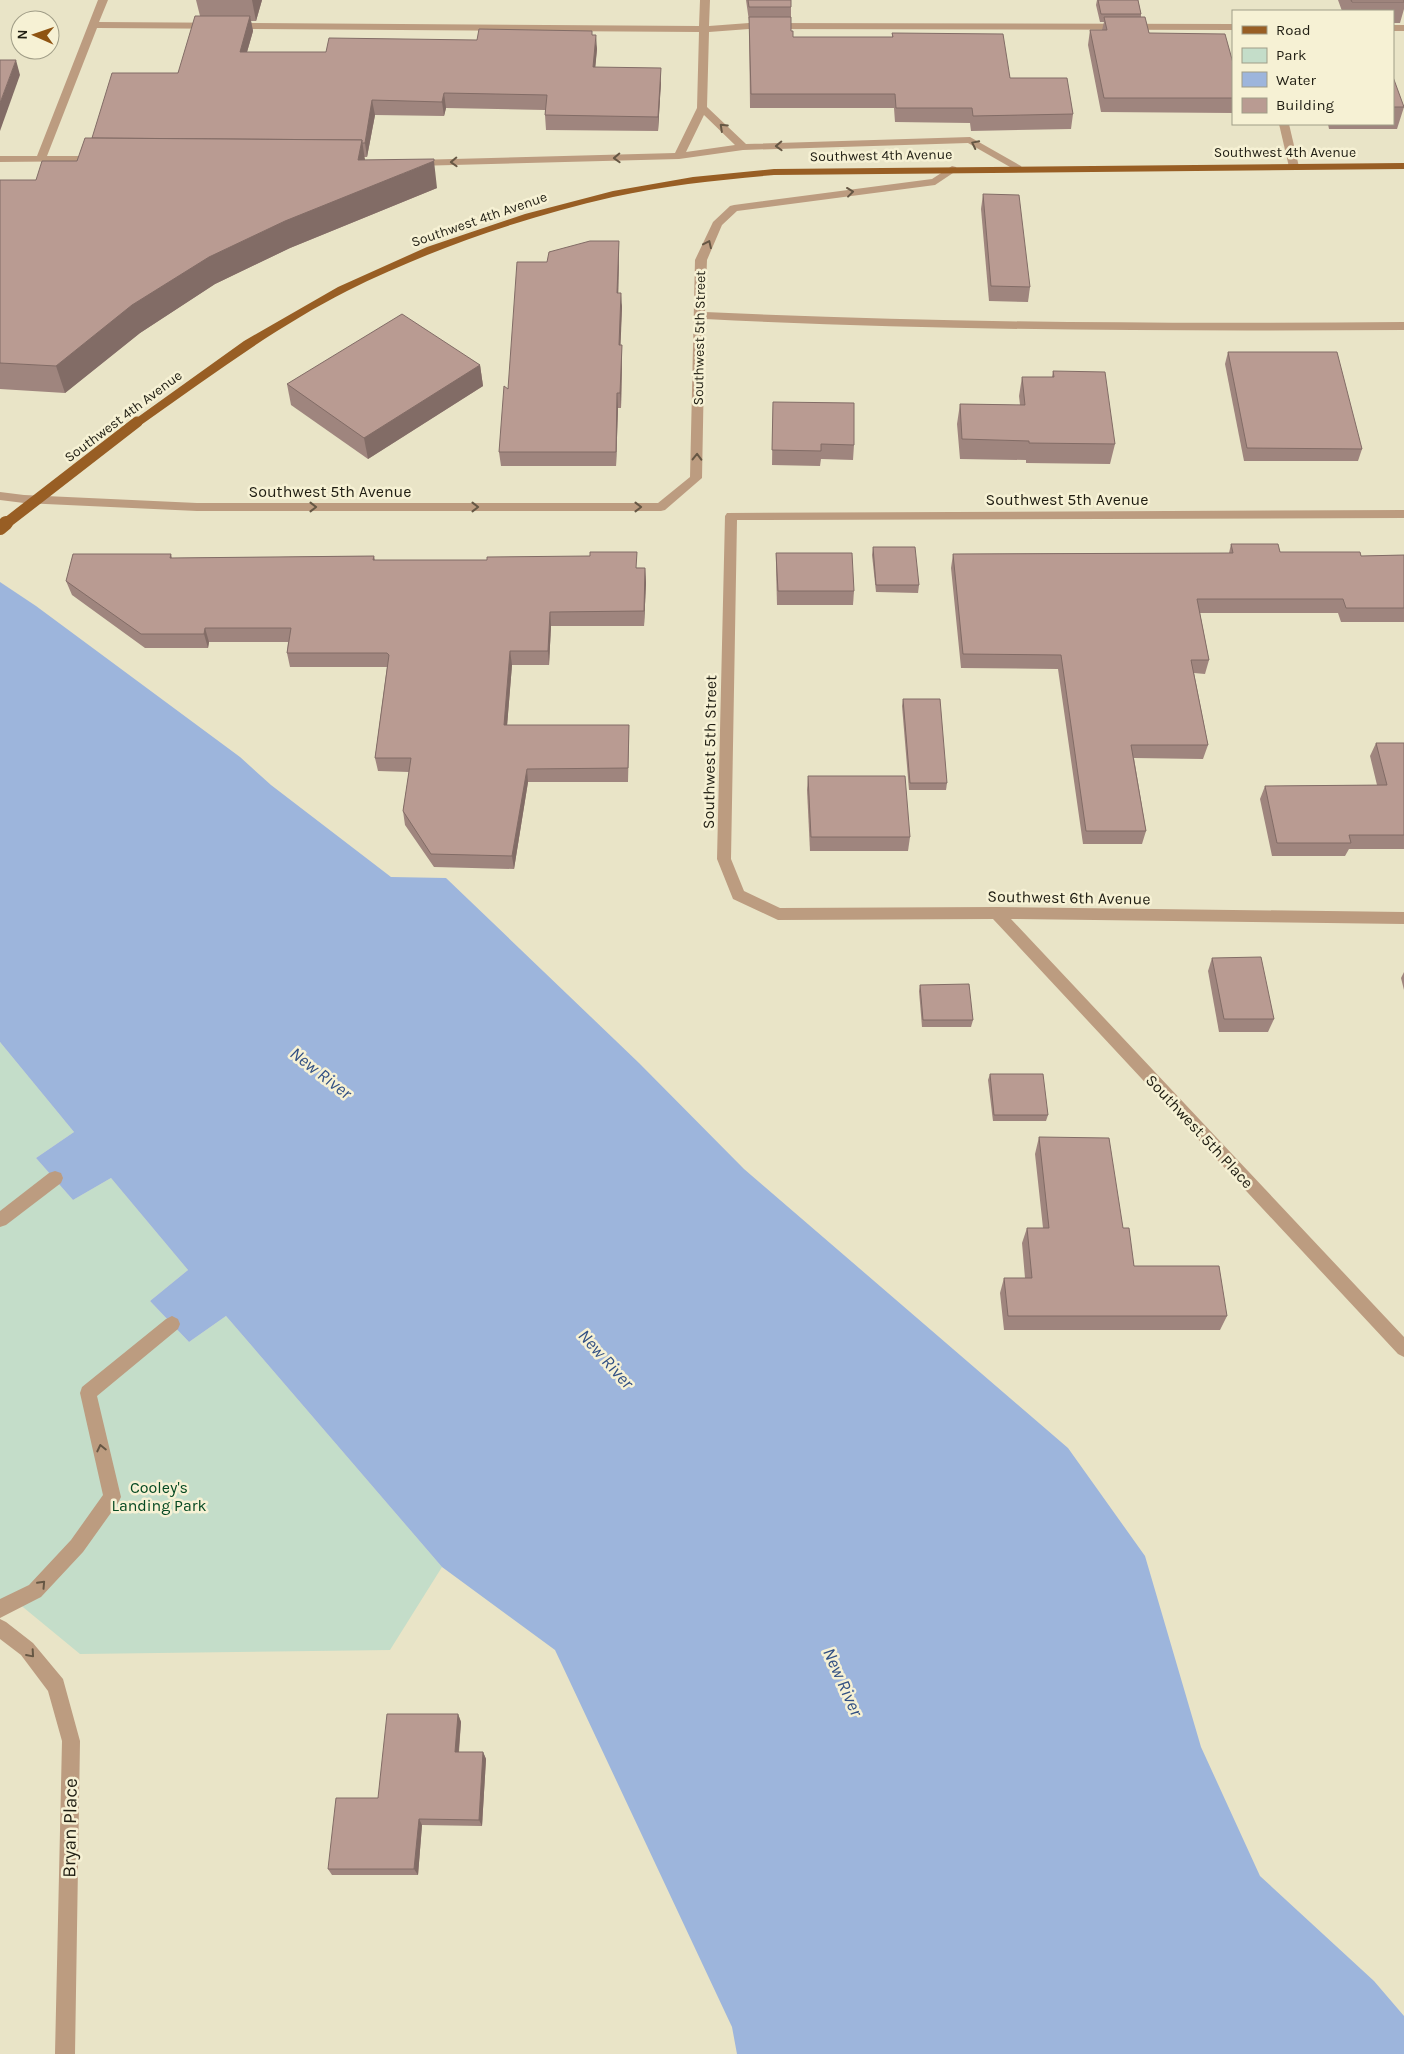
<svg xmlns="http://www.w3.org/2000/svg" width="1404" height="2054" viewBox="0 0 1404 2054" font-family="Karla,sans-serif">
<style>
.green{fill:#c4ddc9}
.water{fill:#9db5dc}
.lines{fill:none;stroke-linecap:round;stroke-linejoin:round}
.minor{fill:#bc9c80;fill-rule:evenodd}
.major{fill:#985e24;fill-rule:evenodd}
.major-bridge-far1{stroke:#985e24;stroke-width:11}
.major-bridge{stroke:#985e24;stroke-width:14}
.wall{fill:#9f857e}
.shaded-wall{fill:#826c66}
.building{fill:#b99b92;stroke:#826c66}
.oneway{stroke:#665744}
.labels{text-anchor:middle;stroke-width:5;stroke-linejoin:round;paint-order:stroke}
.far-street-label{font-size:14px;fill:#201e13;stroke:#f6f1d4}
.street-label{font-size:16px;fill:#201e13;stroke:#f6f1d4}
.park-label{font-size:16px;fill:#054922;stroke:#f6f1d4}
.water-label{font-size:18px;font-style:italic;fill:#325083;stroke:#f6f1d4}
.near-street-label{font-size:19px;fill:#201e13;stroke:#f6f1d4}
</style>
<rect width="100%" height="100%" fill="#e9e4c7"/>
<!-- green -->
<path class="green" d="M0 1042 74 1132 36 1158 73 1200 111 1178 188 1270 150 1301 189 1342 226 1316 442 1567 390 1650 80 1654 18 1603H0Z"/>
<!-- water -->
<path class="water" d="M0 582 36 606 240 757 271 785 391 877 446 878 639 1063 744 1169 1068 1448 1145 1556 1201 1747 1260 1876 1374 1981 1404 2016V2054H737L732 2027 555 1650 442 1567 226 1316 189 1342 150 1301 188 1270 111 1178 73 1200 36 1158 74 1132 0 1042Z"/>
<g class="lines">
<!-- minor -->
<g class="minor">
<path d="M98 0H108L99 22 699 26 700 0H710L709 26 749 23 1233 24V30L749 29 709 32 707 107 746 144 970 137 1021 166 1022 168 1021 170 1017 171 968 143 743 150 679 159 415 166 410 163 415 160 675 153 697 108 699 32 97 28 47 156H97L101 157 102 159 101 161 0 162V156H37ZM704 115 735 145 686 152Z"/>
<rect x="1393" y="25" width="11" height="6"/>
<path d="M1279 124H1289L1299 167 1298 169 1294 170 1289 167Z"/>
<path d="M952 166 956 167 957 169 956 171 935 185 737 211 722 225 707 260 705 312C938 323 1171 324 1404 322V330C1171 331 938 331 705 319L702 478 665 510 661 511H197L24 503 0 500V492L24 495 197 503H658L690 477 695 260 713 222 730 206 734 205 932 179Z"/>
<path d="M1404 510V518L737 520 731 859 744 891 780 908 997 907 1404 912V924L1011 919 1404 1337V1357L1398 1354 993 919 778 920 733 899 717 859 725 516 727 513Z"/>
<path d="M55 1171 61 1173 63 1178 61 1183 6 1225 0 1227V1211L49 1173Z"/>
<path d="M172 1316 178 1319 180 1324 178 1329 97 1396 121 1497 118 1503 83 1552 41 1597 0 1618V1599L29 1585 71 1540 103 1495 80 1393 82 1387 166 1319Z"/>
<path d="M0 1619 6 1622 33 1643 63 1679 80 1741 75 2054H55L62 1741 48 1691 21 1655 0 1639Z"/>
</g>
<!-- major -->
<path class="major" d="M1404 163V169L774 175C720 180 666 185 613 197 522 218 431 249 347 291 274 328 208 378 141 425L137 426 131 422 244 341 338 287 427 247 525 214 613 191 693 177 774 169Z"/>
<!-- major-bridge-far1 -->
<path class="major-bridge-far1" d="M4 525 137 422"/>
<!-- major-bridge -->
<path class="major-bridge" d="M0 528 6 523"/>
</g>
<!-- wall -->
<g class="wall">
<path d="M196 0H262L256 21H251L253 31 247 52H326L477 40 592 35 597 49 595 67 661 82 658 131 546 130 545 115V110L446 108 444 116 375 115 367 157H364L365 160 437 188 290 248 215 284 140 333 65 393 0 389V180H36L77 161 92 138 178 73 200 16Z"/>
<path d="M746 0H791V31L793 37H892V33L1010 78 1073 114 1071 129 971 131 970 123 895 122 894 108H750L749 21Z"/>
<path d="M1097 0H1138L1141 14V17L1149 33 1233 63V113L1101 112 1088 45 1090 30H1102L1104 22H1100L1096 5Z"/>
<path d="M1338 0H1404V9L1400 23H1393V11H1342Z"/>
<path d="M1393 107H1404L1397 129H1329L1328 124H1393Z"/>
<path d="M983 194 1030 287 1028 302 989 301 981 209Z"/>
<path d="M619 256 618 293 622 307 620 345 622 360 621 408H618L616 466H501L499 452 508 389 547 262Z"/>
<path d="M1228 352 1362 449 1358 461H1244L1225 364Z"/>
<path d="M480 365 483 386 368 459 291 405 287 384Z"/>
<path d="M1053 371 1115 444 1110 464 1026 463V460L960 459 957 424 960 404 1020 405 1019 396 1022 377H1052Z"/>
<path d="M773 402 854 445 853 460 821 459 820 466 772 465Z"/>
<path d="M1231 544 1280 552 1361 556 1404 555V622H1341L1338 613H1200L1209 660 1205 674 1194 673 1208 745 1203 759 1134 758 1146 831 1142 844H1083L1058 669 961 668 951 568 953 554 1229 553Z"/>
<path d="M873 547 919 585 918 593 876 592 872 555Z"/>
<path d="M776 553 854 591 853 605H777L776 567Z"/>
<path d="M171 554 172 558 374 556 375 560 645 568 646 583 644 626H551L549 665H512L507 725H629V739L628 782H528L514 869 434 867 405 825 403 811 409 772 378 771 375 758 387 667H290L287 653 288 642H209L208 648H145L72 595 66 581Z"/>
<path d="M903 699 947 783 946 790H909L902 706Z"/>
<path d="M1376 743H1404V849H1349L1345 856H1272L1260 799 1265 786 1377 785 1370 756Z"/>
<path d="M808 776 910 837 908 851H810L807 790Z"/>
<path d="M1212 958 1274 1019 1268 1032H1219L1208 971Z"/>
<path d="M1404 972V990L1401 978Z"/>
<path d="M920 985 973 1020 971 1027H922L919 991Z"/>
<path d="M990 1074 1048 1115 1046 1121H993L988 1080Z"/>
<path d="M1039 1137 1123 1228 1134 1266 1227 1316 1220 1330H1004L1000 1293 1004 1278H1025L1022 1243 1027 1228H1043L1035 1154Z"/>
<path d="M458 1714 461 1722 459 1752H483L486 1759 482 1826 422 1825 418 1875H332L328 1869 378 1798Z"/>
</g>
<!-- shaded-wall -->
<g class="shaded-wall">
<path d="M252 0H262L256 21Z"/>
<path d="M250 16 253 31 243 66 240 52Z"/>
<path d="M596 35 597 49 594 82 593 67Z"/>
<path d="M16 60 20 75 0 131V103Z"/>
<path d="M661 68V82L658 131V117Z"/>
<path d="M444 93 446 108 444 116 442 102Z"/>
<path d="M372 100 375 115 367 157 365 143Z"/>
<path d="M362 140 366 167 358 160Z"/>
<path d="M434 161 437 188 290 248 215 284 140 333 65 393 56 366 132 305 209 257 285 221Z"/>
<path d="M619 241V256L618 307 617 293Z"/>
<path d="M621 293 622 307 620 360 619 345Z"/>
<path d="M622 345V360L621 408 620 393Z"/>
<path d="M480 365 483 386 368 459 364 438Z"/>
<path d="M617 393 618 408 616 466V452Z"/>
<path d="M645 568 646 583 644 626V611Z"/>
<path d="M550 612 551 626 549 665 548 651Z"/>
<path d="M205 628 209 642 208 648 204 634Z"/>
<path d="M510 651 512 665 506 739 504 725Z"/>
<path d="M527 769 528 782 514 869 512 856Z"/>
<path d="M458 1714 461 1722 458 1759 455 1752Z"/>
<path d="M483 1752 486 1759 482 1826 479 1820Z"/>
<path d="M419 1819 422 1825 418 1875 414 1869Z"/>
</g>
<!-- building -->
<g class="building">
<path d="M748 0H791V7H749Z"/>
<path d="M1098 0H1138L1141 14H1101Z"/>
<path d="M1351 0H1404V2H1352Z"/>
<path d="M195 16H250L240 52H326L329 38 477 40 479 29 592 31V35H596L593 67 661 68 658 117 545 115 547 95 444 93 442 102 372 100 365 143H362V140L92 138 112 73H178Z"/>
<path d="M749 17H791V31H793V37H893L892 33 1003 34 1010 78H1067L1073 114 973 116 972 108H896L895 94H751Z"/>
<path d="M1104 17H1145L1149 33 1225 34 1233 63V98H1104L1090 30H1107Z"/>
<path d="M0 60H16L0 103Z"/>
<path d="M1393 77 1404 107H1393Z"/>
<path d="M85 138 362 140 358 160 434 159V161L285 221 209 257 132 305 56 366 0 363V180H36L42 161H77Z"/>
<path d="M983 194 1019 195 1030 287 991 286Z"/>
<path d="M590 241H619L617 293H621L619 345H622L620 393H617L616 452H499L504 386 508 389 517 262H547L549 252Z"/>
<path d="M402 314 480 365 364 438 287 384Z"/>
<path d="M1228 352H1337L1362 449 1247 448Z"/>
<path d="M1053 371 1105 372 1115 444 1029 443V441L962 439 960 404 1025 405 1022 377H1054Z"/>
<path d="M773 402 854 403V445L821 444V451L772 450Z"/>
<path d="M1231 544H1278L1280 552H1360L1361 556 1404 555V608H1346L1343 599H1197L1209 660H1191L1208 745H1131L1146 831H1086L1061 655 963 654 953 554 1233 553Z"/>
<path d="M873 547H915L919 585H876Z"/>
<path d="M590 552H637L636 568H645L644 611 550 612 548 651H510L504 725H629L628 768 527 769 512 856 431 854 403 811 411 758H375L389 655 387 653H287L291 628H205L204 634H141L66 581 73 554H171L170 558 374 556 373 560H487V557L590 556Z"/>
<path d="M776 553H852L854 591H778Z"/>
<path d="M903 699H940L947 783H910Z"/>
<path d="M1376 743H1404V835H1349L1351 843H1277L1265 786 1387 785Z"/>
<path d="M808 776H905L910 837H811Z"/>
<path d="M1261 957 1274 1019H1224L1212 958Z"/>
<path d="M969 984 973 1020H923L920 985Z"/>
<path d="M990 1074H1043L1048 1115H994Z"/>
<path d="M1039 1137 1109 1138 1123 1228H1129L1134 1266H1219L1227 1316H1008L1004 1278H1032L1027 1228H1049Z"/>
<path d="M387 1714H458L455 1752H483L479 1820 419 1819 414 1869H328L336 1798H378Z"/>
</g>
<!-- one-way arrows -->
<defs><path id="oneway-chevron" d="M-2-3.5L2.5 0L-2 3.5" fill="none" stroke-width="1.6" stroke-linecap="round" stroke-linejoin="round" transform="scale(1.25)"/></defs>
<g class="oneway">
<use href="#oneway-chevron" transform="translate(723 127) rotate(-137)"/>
<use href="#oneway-chevron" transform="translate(975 144) rotate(-154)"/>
<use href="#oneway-chevron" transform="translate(779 146) rotate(178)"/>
<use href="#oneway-chevron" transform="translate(617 158) rotate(178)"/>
<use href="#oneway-chevron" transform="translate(454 162) rotate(178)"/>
<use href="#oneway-chevron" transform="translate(850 192) rotate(-7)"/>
<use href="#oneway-chevron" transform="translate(708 244) rotate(-65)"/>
<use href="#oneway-chevron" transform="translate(697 457) rotate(-89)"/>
<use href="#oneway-chevron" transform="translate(313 507)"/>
<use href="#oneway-chevron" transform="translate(475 507)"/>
<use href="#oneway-chevron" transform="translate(638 507)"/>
<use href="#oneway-chevron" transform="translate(101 1448) rotate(-103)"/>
<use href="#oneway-chevron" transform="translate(42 1584) rotate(-47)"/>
<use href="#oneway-chevron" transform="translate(31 1654) rotate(49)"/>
</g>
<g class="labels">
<!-- far-street labels -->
<g class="far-street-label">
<text x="1285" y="157">Southwest 4th Avenue</text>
<text transform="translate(881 155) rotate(-1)" y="5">Southwest 4th Avenue</text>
<text transform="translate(479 219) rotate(-19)" y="5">Southwest 4th Avenue</text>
<text transform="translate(699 338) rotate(-89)" y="5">Southwest 5th Street</text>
<text transform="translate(123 416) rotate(-37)" y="5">Southwest 4th Avenue</text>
</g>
<!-- street labels -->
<g class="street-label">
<text x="330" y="497">Southwest 5th Avenue</text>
<text x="1067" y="505">Southwest 5th Avenue</text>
<text transform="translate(709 752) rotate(-89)" y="6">Southwest 5th Street</text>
<text transform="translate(1069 897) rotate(1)" y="6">Southwest 6th Avenue</text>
<text transform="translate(1200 1131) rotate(47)" y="6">Southwest 5th Place</text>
</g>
<!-- park labels -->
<g class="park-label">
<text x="159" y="1493">Cooley's<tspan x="159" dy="18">Landing Park</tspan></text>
</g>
<!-- water labels -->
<g class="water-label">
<text transform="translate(321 1073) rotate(38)" y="6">New River</text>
<text transform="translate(606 1359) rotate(48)" y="6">New River</text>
<text transform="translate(843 1682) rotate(66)" y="6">New River</text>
</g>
<!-- near-street labels -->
<g class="near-street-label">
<text transform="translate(69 1828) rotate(-89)" y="7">Bryan Place</text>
</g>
</g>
<!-- legend -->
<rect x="1232" y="10" width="162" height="115" fill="#f6f1d4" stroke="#a09d87"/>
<rect x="1242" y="26" width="25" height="8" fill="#985e24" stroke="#a09d87"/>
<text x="1276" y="35" font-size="15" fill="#201e13">Road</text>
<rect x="1242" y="48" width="25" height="15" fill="#c4ddc9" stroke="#a09d87"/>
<text x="1276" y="60" font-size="15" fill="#201e13">Park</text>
<rect x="1242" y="72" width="25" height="15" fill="#9db5dc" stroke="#a09d87"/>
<text x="1276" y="85" font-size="15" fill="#201e13">Water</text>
<rect x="1242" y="98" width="25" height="15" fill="#b99b92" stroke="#a09d87"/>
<text x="1276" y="110" font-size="15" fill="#201e13">Building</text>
<!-- north arrow -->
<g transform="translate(35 35) rotate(272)"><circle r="24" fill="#f6f1d4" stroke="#a09d87"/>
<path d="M0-4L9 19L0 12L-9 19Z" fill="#8f5412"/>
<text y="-8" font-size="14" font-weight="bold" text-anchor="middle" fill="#201e13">N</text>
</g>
</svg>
